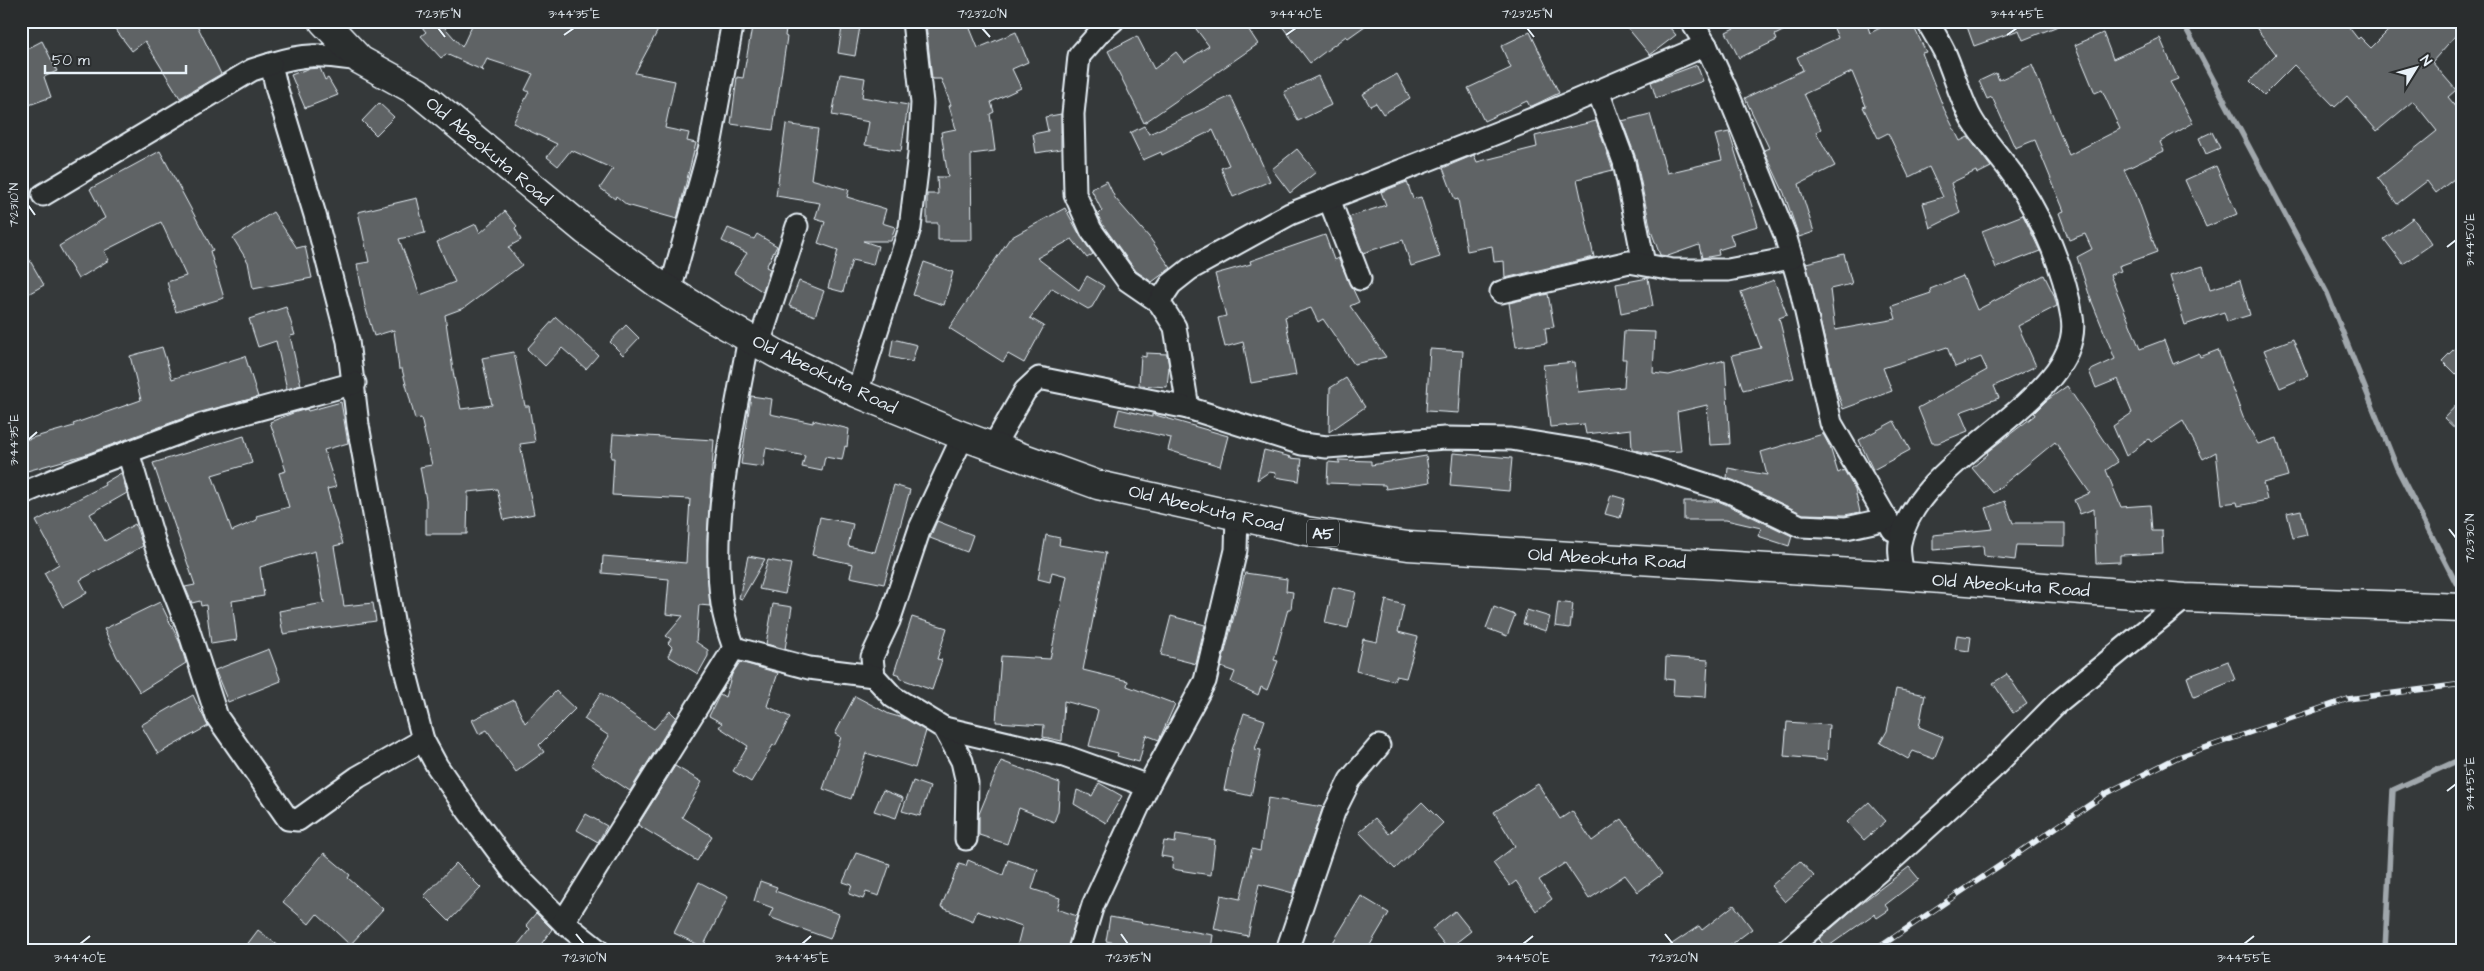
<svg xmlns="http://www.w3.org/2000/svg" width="2484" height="971" viewBox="0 0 2484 971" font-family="'Architects Daughter',sans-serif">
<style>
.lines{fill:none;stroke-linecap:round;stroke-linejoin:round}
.stream{stroke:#a0a7ac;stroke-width:5.5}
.building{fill:#5f6365;stroke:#e8f1f8}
.minor-casing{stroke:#e8f1f8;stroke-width:25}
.trunk-casing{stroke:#e8f1f8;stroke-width:31}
.minor{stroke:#2a2d2e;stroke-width:21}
.trunk{stroke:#2a2d2e;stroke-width:28}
.rail-casing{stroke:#e8f1f8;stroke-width:5.5}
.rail{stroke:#2a2d2e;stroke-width:4;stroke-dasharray:11;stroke-linecap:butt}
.ticks{fill:none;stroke:#e8f1f8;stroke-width:2}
.labels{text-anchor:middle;stroke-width:4;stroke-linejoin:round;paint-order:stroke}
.shield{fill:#2a2d2e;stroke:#afb6bb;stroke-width:1}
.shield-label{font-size:16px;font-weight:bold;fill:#e8f1f8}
.street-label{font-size:18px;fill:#e8f1f8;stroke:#2a2d2e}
.neatline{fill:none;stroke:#e8f1f8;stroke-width:2}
.ticks-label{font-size:12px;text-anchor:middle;fill:#e8f1f8}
</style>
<rect width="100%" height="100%" fill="#35393a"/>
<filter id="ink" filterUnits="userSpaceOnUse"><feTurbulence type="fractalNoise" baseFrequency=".02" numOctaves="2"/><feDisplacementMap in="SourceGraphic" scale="10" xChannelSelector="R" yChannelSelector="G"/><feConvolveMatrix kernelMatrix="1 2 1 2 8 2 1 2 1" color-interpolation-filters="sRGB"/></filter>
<g filter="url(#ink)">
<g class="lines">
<!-- stream -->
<g class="stream">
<path d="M2182 21 2327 293 2397 468 2456 583"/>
<path d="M2385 950 2393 790 2463 758"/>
</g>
</g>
<!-- building -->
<g class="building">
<path d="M109 21H195L221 74 180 98 145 41 132 51Z"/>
<path d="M417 21H439L462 47 474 21H663L635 73 675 81 665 128 689 133 687 141 696 143 677 219 627 205 616 196 615 199 600 188 613 169 571 150 558 166 547 157 557 144 513 123 529 92 525 90 533 74 487 59 482 69 484 71 446 54 441 58 421 36 426 32Z"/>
<path d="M753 21H787L785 36 787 37 773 130 731 124 737 77 743 78Z"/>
<path d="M843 21H861L855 56 838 53Z"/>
<path d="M932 21H967L978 48 1016 32 1028 62 1012 69 1021 88 991 102 994 112 990 114 995 151 971 154 972 240H938V223H927V194H938L937 177H948L941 132 956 129 949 106 951 105 941 79H932L926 24Z"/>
<path d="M1190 21H1243L1258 44 1144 123 1108 51 1137 36 1154 69 1176 52 1184 62 1209 46Z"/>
<path d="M1278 21H1372L1348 38 1346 36 1310 63Z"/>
<path d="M1622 21H1664L1676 35 1650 55Z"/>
<path d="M1748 21H1802L1775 35 1777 40 1739 58 1726 32Z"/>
<path d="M1831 21H1866L1870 33 1894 21H1911L1926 52 1922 53 1944 109 1960 141 1968 137 1991 167 1977 174 1976 171 1951 183 1960 213 1930 228 1923 203 1943 197 1929 167 1909 177 1888 133 1878 138 1863 107 1866 106 1852 72 1804 94 1821 129 1816 132 1835 166 1799 184 1814 232 1799 237 1784 193 1764 150 1769 148 1745 98 1803 70 1797 57 1838 38Z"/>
<path d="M1965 21H2068V22L2023 40 2019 30 1974 46Z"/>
<path d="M2251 21H2344L2358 39 2360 37 2371 48 2398 21H2463V27L2432 62 2456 90 2448 97 2463 115V172L2436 193 2427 181 2397 204 2378 178 2437 131 2413 101 2377 131 2347 96 2335 107 2294 65 2264 95 2250 81 2276 54Z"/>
<path d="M1530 32 1559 93 1530 107 1527 101 1484 121 1468 88 1511 68 1501 46Z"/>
<path d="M2103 33 2113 59 2160 38 2178 79 2170 82 2193 123 2160 142 2164 151 2124 170 2136 194 2157 252 2119 266 2121 271 2110 275 2140 349 2164 340 2173 364 2199 353 2200 357 2218 350 2243 417 2258 444 2277 438 2288 476 2263 483 2267 500 2238 506 2237 502 2222 504 2216 452 2203 459 2183 421 2151 442 2149 439 2126 456 2113 426 2132 413 2118 379 2096 388 2089 371 2115 359 2090 297 2077 257 2092 249 2085 234 2069 240 2059 213 2064 211 2035 140 2015 148 1992 97 1987 99 1979 81 1996 73 1999 80 2032 65 2069 155 2120 129 2102 90 2095 93 2075 45Z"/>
<path d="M42 41 57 71 44 77 51 97 21 108V52Z"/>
<path d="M1697 65 1703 81 1656 98 1651 82Z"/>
<path d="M320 68 325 80 328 78 338 95 305 108 291 75 307 69Z"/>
<path d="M840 74 865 78 862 97 908 105 901 151 865 145 869 122 832 115Z"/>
<path d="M1397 74 1410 98 1383 114 1376 103 1370 106 1363 94Z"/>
<path d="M1318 76 1331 105 1298 121 1284 92Z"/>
<path d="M1231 96 1270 181 1233 197 1221 168 1229 165 1213 130 1162 155 1161 152 1143 160 1130 133 1144 126 1149 134Z"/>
<path d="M379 103 394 117 376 135 362 121Z"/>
<path d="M1061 114V149L1036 153 1033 134 1048 131 1045 117Z"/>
<path d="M1650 114 1667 173 1722 160 1715 135 1729 132 1758 226 1730 234 1734 245 1718 250 1719 255 1702 258 1699 245 1668 256 1660 255 1651 231 1636 158 1622 121Z"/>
<path d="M1596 121 1613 170 1577 179 1594 257 1505 278 1504 261 1494 262 1492 246 1467 251 1458 199 1455 200 1443 168 1474 155 1477 162 1537 147 1535 136Z"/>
<path d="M786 124 818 129 811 179 849 190 847 197 886 209 882 223 895 227 891 241H863L878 246 873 265 852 260 843 292 828 288 838 250 818 243 825 222 815 219 820 203 776 196Z"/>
<path d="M2212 132 2220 148 2206 154 2199 138Z"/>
<path d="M1297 149 1316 172 1290 193 1272 169Z"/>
<path d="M160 151 213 250 210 251 224 298 176 312 167 282 186 276 161 222 104 251 109 260 78 279 59 246 105 218 90 189Z"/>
<path d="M2216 166 2237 214 2206 227 2185 180Z"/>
<path d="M1107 181 1115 198 1149 237 1171 268 1152 282 1136 271 1102 224 1098 215 1102 211 1091 189Z"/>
<path d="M1407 182 1413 199 1421 197 1440 257 1411 266 1403 240 1363 253 1349 217 1386 205 1381 192Z"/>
<path d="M417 198 425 233 399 239 420 295 455 282 437 242 476 224 480 233 505 211 517 226 515 228 521 240 508 247 522 265 464 308 445 315 454 377 461 409 492 405 482 358 514 352 525 406H529L535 442 520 444 534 514 504 520 497 489 468 492 467 534H426V500L420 467 432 465 421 418 415 419 402 369H399L394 330 374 336 365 306 357 264 369 262 358 212Z"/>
<path d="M1065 208 1081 237 1093 254 1087 258 1072 239 1037 258 1079 290 1087 276 1104 286 1092 307 1088 309 1052 288 1030 318 1044 326 1024 363 1008 354 1003 362 949 328 1010 238Z"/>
<path d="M273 212 297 248 305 246 312 278 253 289 248 262 233 238Z"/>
<path d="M2023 215 2040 251 1996 268 1982 231Z"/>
<path d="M2413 218 2432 244 2403 264 2384 239Z"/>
<path d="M728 228 754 239 757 234 777 246 766 267 770 269 763 292 734 273 747 253 722 241Z"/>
<path d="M1325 235 1334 260 1338 258 1359 302 1350 306 1386 357 1354 364 1323 319 1318 322 1311 308 1285 317 1296 375 1251 383 1243 342 1225 347 1218 318 1226 316 1215 274 1251 264 1250 261Z"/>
<path d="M21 245 44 285 21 298Z"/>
<path d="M1844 254 1852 284 1830 289 1835 330 1896 319 1892 306 1931 293 1930 289 1963 276 1977 310 2044 275 2054 295 2057 306 2018 326 2036 366 1994 386 1999 398 1960 412 1968 431 1938 443H1932L1918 408 1987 370 1981 357 1955 367 1947 347 1883 368 1892 391 1843 409 1837 391 1806 263Z"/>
<path d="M924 262 953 272 944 305 913 295Z"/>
<path d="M2203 266 2210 289 2240 280 2250 315 2227 322 2224 312 2185 325 2170 276Z"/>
<path d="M1648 278 1653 306 1621 313 1616 284Z"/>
<path d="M1774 280 1787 315 1779 318 1794 378 1743 390 1732 355 1761 348 1741 292Z"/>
<path d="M799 281 824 291 815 316 789 306Z"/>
<path d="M1548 294 1554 327 1545 328 1547 343 1516 347 1509 303Z"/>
<path d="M286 307 295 335 290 336 301 385 287 389 276 341 258 347 249 319Z"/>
<path d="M556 317 598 355 586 369 562 348 545 366 527 349Z"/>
<path d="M626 325 639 338 623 355 610 342Z"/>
<path d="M1624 331 1655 332 1653 373 1669 375 1725 360 1730 444 1710 445 1707 405 1677 412 1681 451 1648 453 1632 449 1631 429 1586 434 1584 424 1550 427 1543 365 1575 362 1578 392 1624 387 1626 359H1622Z"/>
<path d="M893 339 917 345 912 362 890 357Z"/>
<path d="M2293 339 2308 376 2280 388 2264 350Z"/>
<path d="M2463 340V382L2442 361Z"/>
<path d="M162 347 172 379 245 356 258 397 197 413 84 455 27 471 21 451V441L74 426 73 424 141 400 130 356Z"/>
<path d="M1430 349 1463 351 1459 413 1426 411Z"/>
<path d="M1146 353 1167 354 1169 367 1167 387 1139 385 1141 356 1146 357Z"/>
<path d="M1346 378 1365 407 1329 432 1330 388Z"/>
<path d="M2067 386 2118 462 2106 470 2121 507 2150 505 2152 531H2162L2163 553 2120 555V562L2096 563 2094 509 2080 514 2074 500 2090 493 2055 442 1993 493 1972 468 1988 454 1987 452 2035 415 2034 413 2046 401Z"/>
<path d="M751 396 772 399 770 414 813 423V420L849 429 847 447 845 446 842 460 825 457 822 471 802 467 805 456 766 448 763 467 741 464Z"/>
<path d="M2463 398V436L2444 418Z"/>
<path d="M341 402 348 443 324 450 336 487 327 489 343 544 334 546 344 606 373 603 376 621 283 634 279 611 324 603 315 551 260 567 264 596 232 601 237 640 211 644 206 605 201 606 200 601 192 603 185 587 195 585 153 463 244 436 252 463 212 475 232 531 257 520 256 516 289 507 279 473 286 471 270 422 293 413 307 409 308 411Z"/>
<path d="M1119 409 1152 417V414L1228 436 1220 466 1168 450 1171 438 1115 425Z"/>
<path d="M1894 421 1910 450 1873 470 1859 440Z"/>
<path d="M613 434 714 440 707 539 710 606 699 605 696 642 708 650V656L698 674 668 656 672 647 668 643 671 639 666 636 683 616 666 614 669 579 602 573 603 556 686 563 690 499 612 495 614 458H611Z"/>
<path d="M1823 434 1830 447 1838 473 1844 470 1855 490 1860 512 1845 515 1803 514 1727 478 1728 468 1767 475 1761 452Z"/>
<path d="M1264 450 1291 457 1289 458 1302 459 1299 481 1275 477 1276 473 1269 472 1257 480Z"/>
<path d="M1453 453 1512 458 1509 491 1450 486Z"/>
<path d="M1426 456 1430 482 1386 489 1385 485 1327 483 1328 462 1340 463 1338 460 1371 461V465Z"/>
<path d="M121 473 127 493 90 514 105 541 135 524 143 546 80 580 87 593 63 607 44 573 59 564 36 521 105 485 104 483Z"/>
<path d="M894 485 910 490 884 584 850 577 853 564 812 555 820 517 853 524 848 546 875 552Z"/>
<path d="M1611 495 1625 499 1620 518 1605 514Z"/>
<path d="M1684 501H1718L1725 504 1792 536 1789 546 1758 536 1761 528 1726 520H1684Z"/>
<path d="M2005 501 2013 523H2065V546L2017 545 2015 560 1984 556 1983 546 1933 550V535L1993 529 1986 508Z"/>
<path d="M2301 510 2307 535 2293 538 2287 513Z"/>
<path d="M937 521 973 535 967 552 930 538Z"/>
<path d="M1046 535 1060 538 1059 545 1106 553 1083 670 1128 681 1127 686 1175 704 1159 740 1146 735 1139 762 1117 756 1118 753 1089 746 1098 710 1064 701 1062 741 1043 737 1044 725 996 722 1001 656 1050 659 1067 576 1052 572 1050 582 1038 579Z"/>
<path d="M748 556 765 559 742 599 739 598Z"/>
<path d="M768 560 791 564 785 594 759 589Z"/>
<path d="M1245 573 1287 579 1286 591 1293 592 1291 609H1288L1274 660 1278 661 1267 690 1261 687 1258 695 1231 682 1235 672 1221 667Z"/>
<path d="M1333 587 1356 592 1348 628 1325 623Z"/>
<path d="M1386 600 1404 605 1398 632 1418 637 1406 678 1396 676 1394 681 1356 671 1363 639 1377 642Z"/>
<path d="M160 602 180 643 186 663 140 692 117 657 104 629Z"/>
<path d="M1558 602 1573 604 1570 628 1555 626Z"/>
<path d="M773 604 792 607 785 649 766 644Z"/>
<path d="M1494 607 1515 615 1507 636 1486 628Z"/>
<path d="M1527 610 1550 617 1546 631 1523 624Z"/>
<path d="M1171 616 1205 625 1196 664 1161 655Z"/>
<path d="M912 617 947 628 937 659 942 660 932 690 899 678 900 675 894 673Z"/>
<path d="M1957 635 1971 637 1969 651 1955 649Z"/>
<path d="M269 649 281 681 228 702 215 670Z"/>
<path d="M1666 657 1708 660 1706 697 1673 695 1674 680 1665 679Z"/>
<path d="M2228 661 2235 680 2194 697 2187 677Z"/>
<path d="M740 662 778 673 767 706 790 717 775 746 773 745 751 782 733 771 748 746 719 727 722 723 709 716 720 694 725 697 732 674Z"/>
<path d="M2007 674 2027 704 2013 713 1993 683Z"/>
<path d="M1896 689 1925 695 1919 727 1943 737 1934 759 1913 751 1908 759 1880 743 1887 731Z"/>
<path d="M556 691 575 709 539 745 544 752 516 772 487 730 479 734 472 720 514 700 525 723Z"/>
<path d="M601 693 654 729 670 711 676 717 630 791 591 765 609 736 584 719Z"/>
<path d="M193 695 208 726 158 754 141 725Z"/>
<path d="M855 696 889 714 906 719 926 731 915 768 866 753 851 799 823 789 841 737 835 734Z"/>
<path d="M1244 713 1265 720 1255 749 1261 750 1251 796 1224 790 1232 750Z"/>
<path d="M1787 722 1829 725 1827 760 1784 756Z"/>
<path d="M1001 761 1060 783 1058 811 1054 822 1019 808 1007 844 979 835V814Z"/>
<path d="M675 766 702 782 682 817 712 836 697 861 638 825Z"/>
<path d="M913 781 930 787 920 816 902 811Z"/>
<path d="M1099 783 1122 796 1106 823 1074 804 1077 790 1092 796Z"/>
<path d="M1538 784 1560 819 1572 811 1592 841 1622 819 1662 874 1638 892 1625 875 1589 899 1565 863 1539 880 1552 899 1536 911 1516 881 1510 886 1493 863 1515 846 1494 812Z"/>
<path d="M883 790 903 798 896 818 874 811Z"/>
<path d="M1268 798 1323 807 1293 893 1259 884 1248 936 1214 929 1221 895 1240 899 1252 849 1260 851Z"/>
<path d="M1422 802 1443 823 1395 869 1359 832 1375 818 1389 834Z"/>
<path d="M1869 802 1886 821 1864 840 1847 822Z"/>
<path d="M586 814 607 826 598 842 577 830Z"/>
<path d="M1176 834 1215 840 1211 875 1172 869 1173 858 1161 856 1164 841 1175 843Z"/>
<path d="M324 853 350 875 348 878 383 909 350 945 317 914 309 924 283 902Z"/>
<path d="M856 853 890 864 879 896 866 892 863 899 849 894 852 885 843 882Z"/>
<path d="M968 860 1003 875 1008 860 1038 870 1032 889 1060 898 1057 909 1077 916 1067 950H1016L1022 926 977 911 973 921 941 907 959 864 966 866Z"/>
<path d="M1800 861 1814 876 1785 902 1771 886Z"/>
<path d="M456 863 481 888 449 921 424 896Z"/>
<path d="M1909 867 1919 879 1885 905 1889 910 1877 918 1874 914 1826 948 1819 939 1856 907Z"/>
<path d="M760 881 777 887 775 891 839 914 830 939 769 917 773 908 754 901Z"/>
<path d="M699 882 728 897 703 947 674 933Z"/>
<path d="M1361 896 1389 913 1367 950H1341L1332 944Z"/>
<path d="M1734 905 1752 929 1724 950H1663L1699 926 1702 930Z"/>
<path d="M1455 911 1471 931 1448 949 1432 929Z"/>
<path d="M536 913 552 929 537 950H514L530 929 526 925Z"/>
<path d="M1110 917 1213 935 1211 950H1171L1148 946V949L1106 941Z"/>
<path d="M258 930 284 950H243Z"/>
</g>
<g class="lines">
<defs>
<g id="minor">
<path d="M1113 21 1100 32 1079 56 1073 114 1075 194 1091 230 1127 280 1159 302"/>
<path d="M1691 21 1706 45 1726 89 1785 235 1800 286 1831 423 1893 530"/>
<path d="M360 60C323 55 308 52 271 64L277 90 315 215 348 341 358 425 395 631 423 740 437 766 468 811 514 873 563 922 598 950"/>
<path d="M1598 91 1624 162 1644 264"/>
<path d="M43 195 252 70 271 64"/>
<path d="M1329 199 1360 279"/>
<path d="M670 291 710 146 733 21"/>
<path d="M1501 292 1629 262 1673 270H1728L1791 258"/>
<path d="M759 344 797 226"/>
<path d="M857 393 910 228 919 154 922 103 913 21"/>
<path d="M1188 408 1175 327 1159 302 1171 284 1190 269 1290 214 1540 116 1706 45"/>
<path d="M963 436 920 528 889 621 872 657 874 676 893 697 944 728 962 761 967 783 966 839"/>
<path d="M993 447 1025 391 1039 378 1188 408 1302 444 1327 447 1445 438 1511 439 1592 452 1651 467 1730 492 1800 526 1846 528 1887 519"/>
<path d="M128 452 156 547 188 628 217 717 288 819 298 820 358 777 423 740"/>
<path d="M21 494 61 477 201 425 355 383"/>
<path d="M1903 576C1902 566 1898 553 1900 543 1916 455 2086 399 2072 317 2064 267 2041 217 2013 175 1999 155 1980 136 1969 114 1959 94 1953 71 1944 51 1939 41 1933 31 1927 21"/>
<path d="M734 648 809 668 874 676"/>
<path d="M944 728 1064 756 1148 786"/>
<path d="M563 922 734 648C729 634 724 619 722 604 710 521 734 420 749 338"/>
<path d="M1079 950 1093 905 1148 786 1205 681 1236 550 1237 515"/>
<path d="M1287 950 1334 812 1350 780 1379 746"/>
<path d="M1787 950 1893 859 1992 769 2056 704 2185 598"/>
</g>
<path id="trunk" d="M323 21 360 60 418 92 586 231 657 283 715 319 777 354 857 393 963 436 1098 485 1306 531 1408 546 1903 576 2185 598 2463 608"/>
</defs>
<!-- minor casing -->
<use href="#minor" class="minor-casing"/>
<!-- trunk casing -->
<use href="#trunk" class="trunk-casing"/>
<!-- minor -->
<use href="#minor" class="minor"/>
<!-- trunk -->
<use href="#trunk" class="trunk"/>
<defs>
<path id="rail" d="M1875 950 2107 793 2178 757 2348 699 2463 684"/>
</defs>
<!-- rail casing -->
<use href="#rail" class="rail-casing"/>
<!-- rail -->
<use href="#rail" class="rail"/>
</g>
</g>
<!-- ticks -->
<path class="ticks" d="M438 28 445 37M982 28 990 37M1527 28 1534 37M564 35 574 28M1286 35 1296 28M2007 35 2017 28M28 205 35 215M2447 247 2456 240M28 440 37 432M2449 529 2456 538M2447 791 2456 784M576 934 584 944M1121 934 1128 944M1665 934 1673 944M80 944 90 936M802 944 811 936M1523 944 1533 936M2244 944 2254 936"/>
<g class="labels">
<!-- shield labels -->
<rect class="shield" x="1307" y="519.5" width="32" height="27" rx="4"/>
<g class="shield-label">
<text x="1323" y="539">A5</text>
</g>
<!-- street labels -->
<g class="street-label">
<text transform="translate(489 151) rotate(40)" y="6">Old Abeokuta Road</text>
<text transform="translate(825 374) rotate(26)" y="6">Old Abeokuta Road</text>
<text transform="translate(1206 508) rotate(13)" y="6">Old Abeokuta Road</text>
<text transform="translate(1607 558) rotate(3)" y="6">Old Abeokuta Road</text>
<text transform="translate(2011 585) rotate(4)" y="6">Old Abeokuta Road</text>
</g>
</g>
<!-- margin -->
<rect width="2484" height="971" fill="none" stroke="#2a2d2e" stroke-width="55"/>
<!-- north arrow -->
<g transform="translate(2416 68) rotate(53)" stroke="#2a2d2e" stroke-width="4" paint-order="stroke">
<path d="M0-4L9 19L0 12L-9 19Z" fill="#e8f1f8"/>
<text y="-8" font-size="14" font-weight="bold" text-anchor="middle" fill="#e8f1f8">N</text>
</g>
<!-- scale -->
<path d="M45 65v8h141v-8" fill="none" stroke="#e8f1f8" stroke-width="2.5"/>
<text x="52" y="65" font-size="15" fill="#e8f1f8" stroke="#2a2d2e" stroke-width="4" paint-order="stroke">50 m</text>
<rect x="28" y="28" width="2428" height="916" class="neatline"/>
<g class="ticks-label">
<text x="438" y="18">7°23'15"N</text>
<text x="574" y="18">3°44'35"E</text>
<text x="982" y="18">7°23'20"N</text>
<text x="1296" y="18">3°44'40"E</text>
<text x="1527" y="18">7°23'25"N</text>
<text x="2017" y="18">3°44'45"E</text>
<text transform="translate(14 205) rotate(-90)" y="4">7°23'10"N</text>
<text transform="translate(2470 240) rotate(-90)" y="4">3°44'50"E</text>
<text transform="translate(14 440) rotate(-90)" y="4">3°44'35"E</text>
<text transform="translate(2470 538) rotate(-90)" y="4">7°23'30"N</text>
<text transform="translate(2470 784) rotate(-90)" y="4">3°44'55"E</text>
<text x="80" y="962">3°44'40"E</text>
<text x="584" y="962">7°23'10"N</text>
<text x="802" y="962">3°44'45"E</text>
<text x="1128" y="962">7°23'15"N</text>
<text x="1523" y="962">3°44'50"E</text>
<text x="1673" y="962">7°23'20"N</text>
<text x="2244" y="962">3°44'55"E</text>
</g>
</svg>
